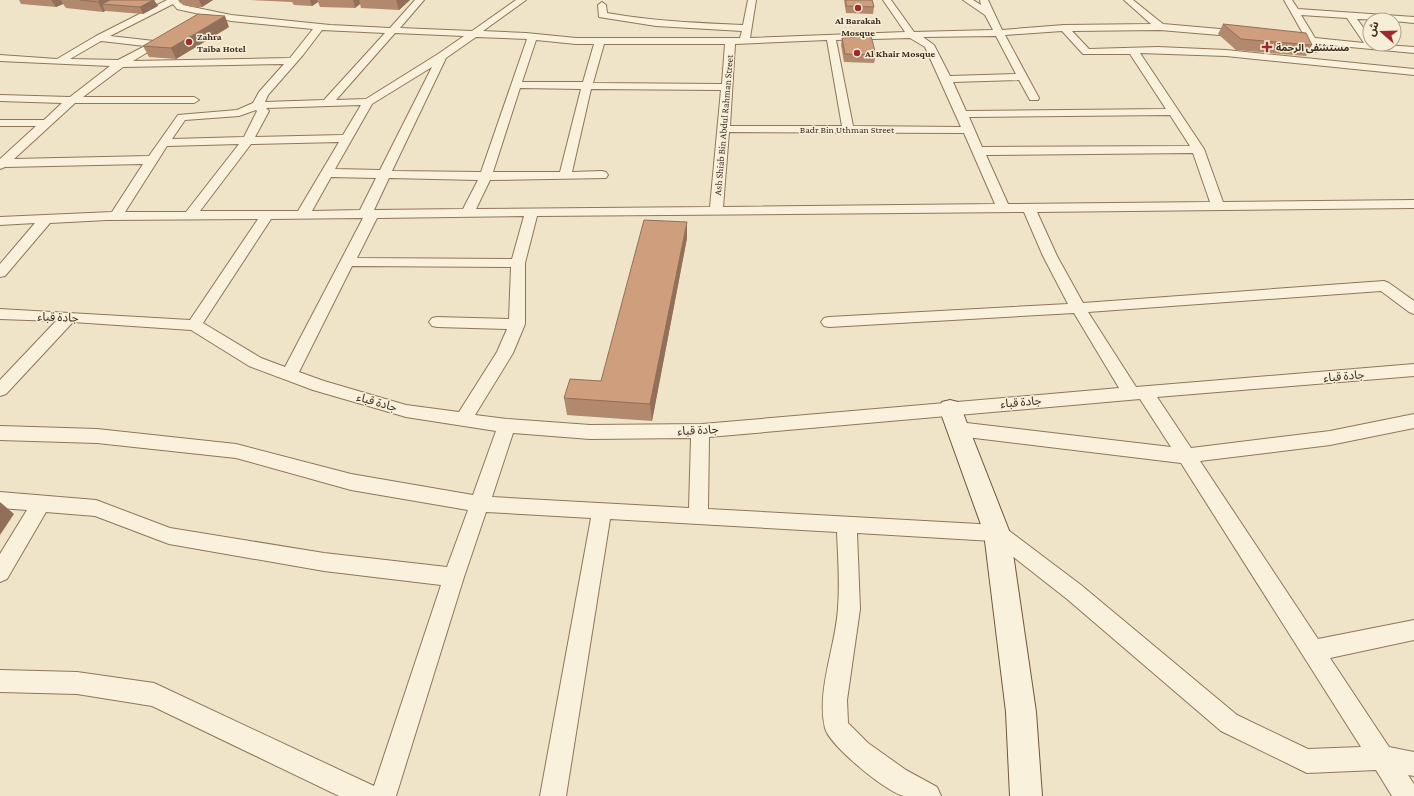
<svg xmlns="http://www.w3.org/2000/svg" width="1414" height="796" viewBox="0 0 1414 796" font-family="'Crimson Pro','Noto Sans Arabic',serif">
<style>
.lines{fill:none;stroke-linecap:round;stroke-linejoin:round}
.street-casing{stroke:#8d765c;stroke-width:2}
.secondary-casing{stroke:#6f573f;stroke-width:2}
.street{fill:#faf1dc;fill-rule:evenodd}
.secondary{fill:#faf1dc;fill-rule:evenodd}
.wall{fill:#b2896c}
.shaded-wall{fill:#916f58}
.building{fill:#cf9f7d;stroke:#916f58}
.poi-dot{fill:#9e2a2b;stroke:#f7eed8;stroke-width:1.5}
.labels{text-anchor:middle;stroke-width:3;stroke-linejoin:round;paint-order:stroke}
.far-poi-label{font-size:10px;font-weight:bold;fill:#3d2e20;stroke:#f7eed8;text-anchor:start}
.far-street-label{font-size:10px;fill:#3d2e20;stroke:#f7eed8}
.street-label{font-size:12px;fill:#3d2e20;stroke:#f7eed8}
</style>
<rect width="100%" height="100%" fill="#f0e4c8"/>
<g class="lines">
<defs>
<g id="street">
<path d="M167 0H179L183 5 231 15 330 25 390 28 415 0H424L400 28 472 31 516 0H526L483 31 526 33 576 38H740L742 31 656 26 599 17 598 5 602 2 606 5 607 13C652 21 697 23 743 25L748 0H756L750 38 905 32 883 0H891L914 32 993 30 985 15 963 0H973L981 5 980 0H988L1002 30 1064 25 1151 24 1124 0H1133L1163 24 1243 31 1248 34 1243 37 1160 30 1072 31 1089 49 1158 47 1226 50 1414 69V75L1226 56 1140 53 1204 149 1223 202 1414 200V208L1037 212 1057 256 1083 303 1384 281 1389 283 1414 301V314L1409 312 1381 291 1088 312 1136 387 1414 364V376L1157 397 1191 448 1330 431 1414 414V428L1330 445 1200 461 1318 639 1414 620V640L1330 658 1389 747 1414 752V776L1408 775 1414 784V796H1392L1376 770 1307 773 1221 731 1067 599 993 541 857 533 860 609 847 700 848 723 868 743 906 770 937 787 941 796C929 796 916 796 904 796 887 793 829 745 825 728 816 692 836 645 838 608 840 583 838 557 837 532L610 519 566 796H540L591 518 486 512 464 577 396 796H339L152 706 77 694 0 692V670L77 672 154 683 374 786 441 585 324 571 169 544 95 516 46 512 7 579 0 582V554L27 510 0 508V492L96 500 170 528 324 553 447 567 468 510 351 490 236 458 97 443 0 440V426L97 429 236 444 351 474 473 495 496 431 406 417 313 390 249 366 191 330 73 322 6 394 0 396V380L56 321 0 319V309L190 320 258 219 107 220 50 223 5 276 0 277V264L35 223 0 225V217L112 212 143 164 5 167 0 169V159L36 126H0V120H44L62 103 0 101V95L70 97 110 66 0 61V55L57 59 96 36ZM173 4 177 9 231 21 313 29 290 58 133 61 171 38 166 35 154 41 110 36ZM322 30 385 33 324 100 265 102 268 95 303 55ZM1062 31 1083 54H1130L1166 109 966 111 953 82 1019 80 1030 100H1038L1039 98 1005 35ZM395 33 464 36 438 54 366 99 336 100ZM996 36 1016 74 950 76 934 45 923 37ZM476 37 527 39 481 172 392 171 446 58ZM910 38 925 47 961 127 853 126 836 40ZM536 40 576 44H594L583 82H522ZM827 40 842 126H730L735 44ZM101 41 145 46 118 60 70 59ZM604 44H725L722 84 593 83ZM284 64 259 92 253 103 237 110 178 115 149 156 14 159 75 103H194L199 100 194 97H83L123 67ZM432 67 380 170 335 169 372 104ZM520 88 581 89 560 172H493ZM591 89 721 90 710 207 476 209 490 180 606 178 608 175 606 172 602 171 572 172ZM361 105 343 135 255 137 269 111 266 108ZM256 110 257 111 244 137 172 139 185 120 239 116ZM1170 115 1190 146 982 147 969 117ZM729 132 964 133 995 204 723 207ZM339 142 298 211H200L251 144ZM239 144 186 212H125L167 146ZM1193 153 1210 202 1008 204 986 155ZM331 177 376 178 360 210 312 211ZM389 178 478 180 463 209 374 210ZM1024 212 1043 256 1068 304 829 317 824 318 821 322 824 326 829 327 1074 313 1119 388 702 424 590 425 507 419 475 415 513 353 525 324V263L537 216ZM524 216 512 259 357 258 377 218ZM363 218 285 367 261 358 203 323 271 219ZM352 266 511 267 509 319 437 317 432 318 429 322 432 326 437 327 507 329 497 352 459 412 406 405 324 381 299 372ZM1140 399 1171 447 958 422 952 424 949 429 952 434 958 436 1181 463 1361 747 1308 749 1237 715 1081 585 1004 527 997 525 708 509 709 437ZM513 433 590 439 691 438 689 508 492 497Z"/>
<path d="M1284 0H1292L1298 9 1414 17V23L1394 21V20L1357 19 1370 37V44L1414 47V53L1318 44 1321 49 1316 52 1313 51 1308 44 1286 41 1284 39 1289 36 1305 37ZM1301 15 1347 18 1364 43 1315 38Z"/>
</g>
<path id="secondary" d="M950 400 958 402 961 408 1010 533 1036 712 1042 796H1010L1006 712 984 533 939 408 942 402Z"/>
</defs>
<!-- street casing -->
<use href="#street" class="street-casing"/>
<!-- secondary casing -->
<use href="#secondary" class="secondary-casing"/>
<!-- street -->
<use href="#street" class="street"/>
<!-- secondary -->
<use href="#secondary" class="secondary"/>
</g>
<!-- wall -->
<g class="wall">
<path d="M19 0H154L158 6 143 14 106 11H105L103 12 66 8 63 4 56 7 21 4Z"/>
<path d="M178 0H213L202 7H191L180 3Z"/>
<path d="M248 0H410L399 10 361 8 360 4 355 8 320 7 318 2 312 6 294 5 292 2Z"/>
<path d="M844 0H872L874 7 873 14 846 13Z"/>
<path d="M1223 24 1312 45 1306 56 1236 50 1218 34Z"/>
<path d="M229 27 176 59 149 57 143 46Z"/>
<path d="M842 38 876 55 874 63 844 62 841 45Z"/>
<path d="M687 238 652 421 567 415 564 398 601 381Z"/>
</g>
<!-- shaded-wall -->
<g class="shaded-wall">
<path d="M51 0H61L63 4 56 7Z"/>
<path d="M100 0H124L102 4 105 11 103 12 98 2Z"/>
<path d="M153 0H154L158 6 143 14 140 7Z"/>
<path d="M199 0H213L202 7Z"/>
<path d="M310 0H317L318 2 312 6Z"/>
<path d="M353 0H359L360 4 355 8Z"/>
<path d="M396 0H410L399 10Z"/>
<path d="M225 16 229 27 176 59 171 48Z"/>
<path d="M687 222V238L652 421 650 404Z"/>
<path d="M0 502 14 514 0 535Z"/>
</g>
<!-- building -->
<g class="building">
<path d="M80 0H100L98 2Z"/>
<path d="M110 0H153L140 7 102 4Z"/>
<path d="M846 0H872L874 7 846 6Z"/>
<path d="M198 14 225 16 171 48 143 46Z"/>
<path d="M1223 24 1306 33 1312 45 1241 39Z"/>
<path d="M871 36 876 55 845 54 842 38Z"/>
<path d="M644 220 687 222 650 404 564 398 570 379 601 381Z"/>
</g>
<!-- markers -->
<g class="poi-dot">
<circle cx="858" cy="8" r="4"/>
<circle cx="189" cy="42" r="4"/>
<path d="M1265 41h4v4h4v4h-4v4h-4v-4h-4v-4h4z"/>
<circle cx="857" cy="53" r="4"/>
</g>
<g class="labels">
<!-- far-poi labels -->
<g class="far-poi-label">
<text x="858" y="24" text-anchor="middle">Al Barakah<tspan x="858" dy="12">Mosque</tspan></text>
<text x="197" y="40">Zahra<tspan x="197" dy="12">Taiba Hotel</tspan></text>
<text x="1276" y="51">مستشفى الرحمة</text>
<text x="865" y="57">Al Khair Mosque</text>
</g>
<!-- far-street labels -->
<g class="far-street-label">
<text transform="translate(723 125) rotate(-85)" y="4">Ash Shiab Bin Abdul Rahman Street</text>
<text x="847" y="133">Badr Bin Uthman Street</text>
</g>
<!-- street labels -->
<g class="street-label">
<text transform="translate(58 317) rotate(2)" y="4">جادة قباء</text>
<text transform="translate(1344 376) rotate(-5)" y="4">جادة قباء</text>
<text transform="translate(377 402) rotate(16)" y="4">جادة قباء</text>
<text transform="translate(1021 402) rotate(-5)" y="4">جادة قباء</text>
<text transform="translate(698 430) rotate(-3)" y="4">جادة قباء</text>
</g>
</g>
<!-- north arrow -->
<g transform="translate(1382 32) rotate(290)"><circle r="19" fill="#f7eed8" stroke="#ada18e"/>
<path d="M0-3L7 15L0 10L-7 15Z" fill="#9e2a2b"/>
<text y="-6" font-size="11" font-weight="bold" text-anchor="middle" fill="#3d2e20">ش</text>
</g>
</svg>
